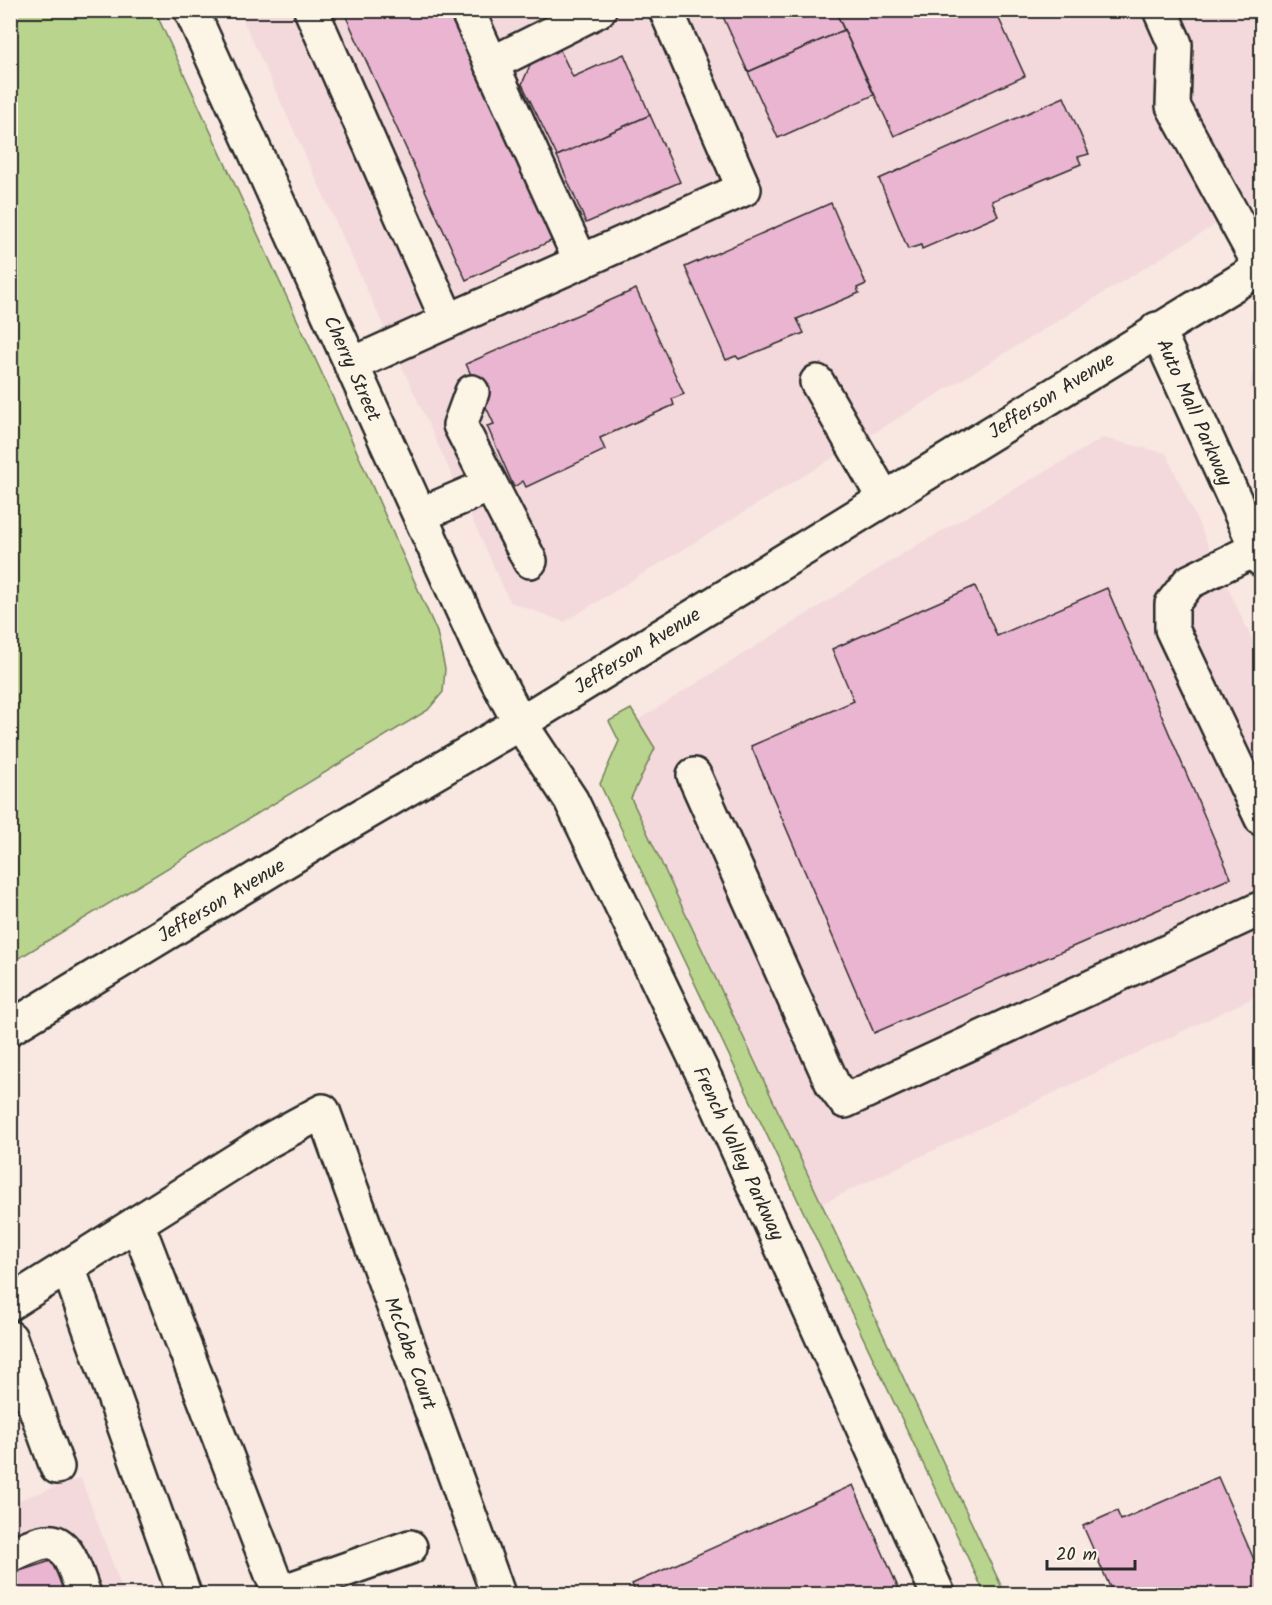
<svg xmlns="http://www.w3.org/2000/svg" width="1272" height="1605" viewBox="0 0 1272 1605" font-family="Kalam,sans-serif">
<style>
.built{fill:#f4d9dc}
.green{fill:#b9d48c;stroke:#72805c;stroke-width:1.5}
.building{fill:#eab5d0;stroke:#2b2b2b;stroke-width:1.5}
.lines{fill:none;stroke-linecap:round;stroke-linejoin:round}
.minor-casing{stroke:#2b2b2b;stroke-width:38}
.major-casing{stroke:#2b2b2b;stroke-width:38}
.minor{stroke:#fcf5e5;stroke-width:33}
.major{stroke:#fcf5e5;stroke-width:33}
.labels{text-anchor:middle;stroke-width:4.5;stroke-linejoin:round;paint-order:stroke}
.street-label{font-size:20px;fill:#2b2b2b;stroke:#fcf5e5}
</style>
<rect width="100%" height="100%" fill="#f8e8e1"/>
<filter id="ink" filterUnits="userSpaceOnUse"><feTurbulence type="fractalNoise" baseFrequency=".0167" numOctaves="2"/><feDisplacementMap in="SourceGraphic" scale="12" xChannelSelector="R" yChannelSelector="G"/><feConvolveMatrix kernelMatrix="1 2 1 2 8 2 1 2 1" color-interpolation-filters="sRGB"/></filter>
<g filter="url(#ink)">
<!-- built -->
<g class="built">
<path d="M239 11H1261V197L564 622 510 602Z"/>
<path d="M1261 339V413L1250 385 1259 341Z"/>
<path d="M1103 438 1166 453 1261 659V994L821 1204 631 798 655 749 638 720 907 551Z"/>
<path d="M81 1478 124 1594H11L10 1503Z"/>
</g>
<!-- green -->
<g class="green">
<path d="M11 10 155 11 325 380 437 632 445 669 443 692 428 710 11 963Z"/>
<path d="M631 709 655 748 631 798 1005 1594H985L600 784 619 741 609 721Z"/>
</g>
<!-- building -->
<g class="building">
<path d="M343 10H450L553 240 466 280Z"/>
<path d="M720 10H835L844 30 748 72Z"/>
<path d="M835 10H995L1025 76 894 136Z"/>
<path d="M844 30 874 95 778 138 748 72Z"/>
<path d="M558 46 573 77 624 54 650 115 557 156 522 84 534 56Z"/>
<path d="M1064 97 1089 154 1078 157 1081 164 992 201 998 216 922 249 921 245 908 249 879 179Z"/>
<path d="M650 115 680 182 586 223 557 156Z"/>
<path d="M831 203 866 284 857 288 859 293 797 319 804 333 739 359 736 356 726 360 685 267Z"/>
<path d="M636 289 684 394 672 399 674 405 600 438 605 450 526 487 523 481 514 487 487 426 494 424 466 364Z"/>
<path d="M975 586 997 636 1107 588 1231 878 874 1033 751 746 854 701 832 649Z"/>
<path d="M1218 1477 1259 1571H1262V1594H1113L1083 1526 1117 1511 1121 1520Z"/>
<path d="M853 1485 901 1594H636L632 1584Z"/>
<path d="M57 1559 69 1594H10V1574Z"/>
</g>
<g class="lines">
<defs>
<g id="minor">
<path d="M191 10 478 644 520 723"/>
<path d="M311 10 448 321 351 365"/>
<path d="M467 10 581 262"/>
<path d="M1160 10 1175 44 1173 106 1261 267"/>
<path d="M491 64 599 10"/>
<path d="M448 321 744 189 666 10"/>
<path d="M1157 329 1262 560"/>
<path d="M817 382 884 498"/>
<path d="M472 392 460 425 530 561"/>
<path d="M420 515 490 485"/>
<path d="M1256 549 1189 582 1172 604V629L1262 819"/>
<path d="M694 775 833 1085 845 1101 1262 908"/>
<path d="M137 1223 279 1593 410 1547"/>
<path d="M68 1267 184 1594"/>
<path d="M10 1303 264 1143 323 1111 498 1594"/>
<path d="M10 1338 57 1467"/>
<path d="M10 1555C21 1551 34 1543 46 1542 69 1538 77 1578 84 1594"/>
</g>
<g id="major">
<path d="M520 723 571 800 714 1097 938 1594"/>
<path d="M10 1028 320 840 520 723 1262 267"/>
</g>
</defs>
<!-- minor casing -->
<use href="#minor" class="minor-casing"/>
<!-- major casing -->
<use href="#major" class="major-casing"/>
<!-- minor -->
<use href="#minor" class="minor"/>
<!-- major -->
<use href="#major" class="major"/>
</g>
</g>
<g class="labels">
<!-- street labels -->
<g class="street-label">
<text transform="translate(353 368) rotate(66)" y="7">Cherry Street</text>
<text transform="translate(1051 395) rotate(-32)" y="7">Jefferson Avenue</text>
<text transform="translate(1195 412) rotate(66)" y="7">Auto Mall Parkway</text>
<text transform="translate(637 650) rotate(-32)" y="7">Jefferson Avenue</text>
<text transform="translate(221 900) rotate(-31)" y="7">Jefferson Avenue</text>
<text transform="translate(739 1153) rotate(65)" y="7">French Valley Parkway</text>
<text transform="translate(411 1353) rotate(70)" y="7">McCabe Court</text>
</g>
</g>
<!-- margin -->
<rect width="1272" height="1605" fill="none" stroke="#fcf5e5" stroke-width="36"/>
<rect x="18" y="18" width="1236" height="1569" fill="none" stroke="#2b2b2b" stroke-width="2" filter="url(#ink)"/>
<!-- scale -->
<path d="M1047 1560v9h88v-9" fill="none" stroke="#2b2b2b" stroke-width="3"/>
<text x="1056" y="1560" font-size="18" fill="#2b2b2b" stroke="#fcf5e5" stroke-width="4.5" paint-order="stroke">20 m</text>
</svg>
